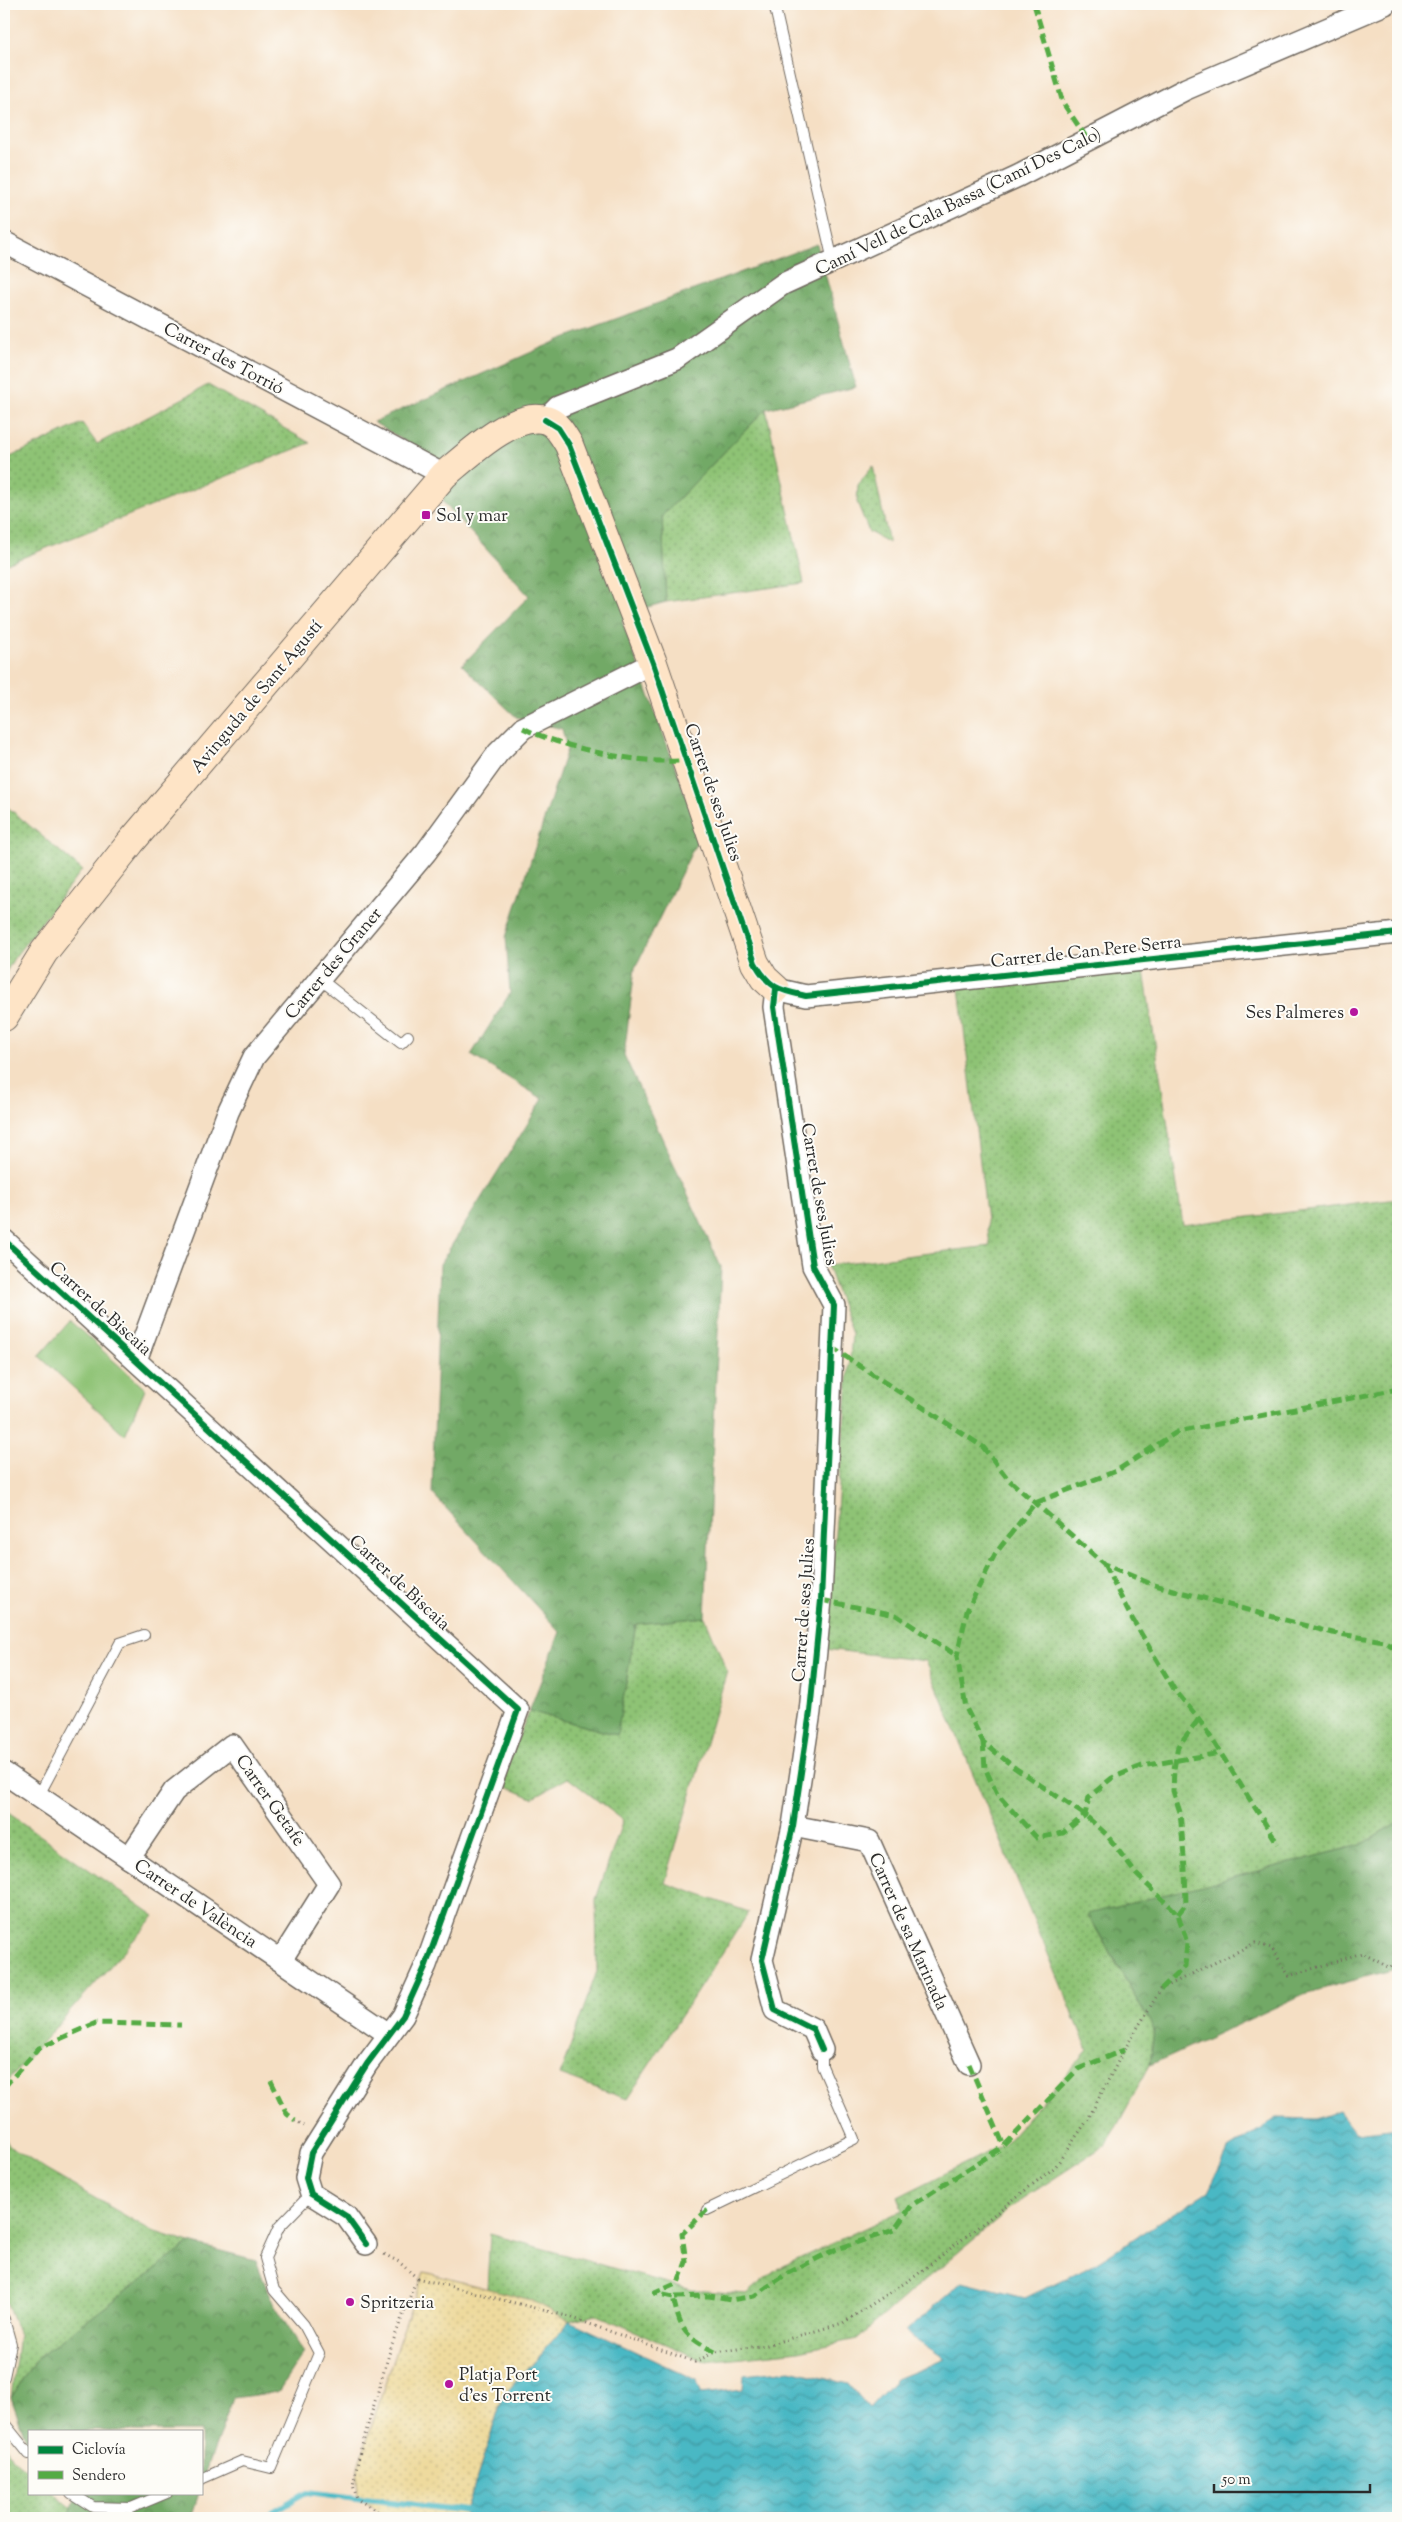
<svg xmlns="http://www.w3.org/2000/svg" width="1402" height="2522" viewBox="0 0 1402 2522" font-family="'Sorts Mill Goudy',serif">
<style>
.grass{fill:url(#grass-dots);stroke:#5c7750}
.forest{fill:url(#forest-crowns);stroke:#4e6a48}
.sand{fill:url(#sand-dots);stroke:#8c8264}
.pitch{fill:#8ec375;stroke:#5c7750}
.water{fill:url(#water-waves);stroke:#3a7278}
.lines{fill:none;stroke-linecap:round;stroke-linejoin:round}
.stream{stroke:#4ab8c4;stroke-width:6}
.lane-casing{stroke:#726a61;stroke-width:12}
.street-casing{stroke:#726a61;stroke-width:24}
.secondary-casing{stroke:#726a61;stroke-width:30}
.path{stroke:#726a61;stroke-width:3;stroke-dasharray:1 4;stroke-linecap:butt}
.lane{stroke:#fff;stroke-width:10}
.street{stroke:#fff;stroke-width:21}
.secondary{stroke:#fee4c6;stroke-width:28}
.quiet{stroke:#54ab44;stroke-width:5;stroke-dasharray:10 5;stroke-linecap:butt}
.cycleway-casing{stroke:#fdfcf7;stroke-width:9}
.cycleway{stroke:#00873e;stroke-width:6}
.poi-dot{fill:#b5179e;stroke:#fdfcf7;stroke-width:2}
.labels{text-anchor:middle;stroke-width:4;stroke-linejoin:round;paint-order:stroke}
.street-label{font-size:18px;fill:#2b2b2b;stroke:#fdfcf7}
.poi-label{font-size:18px;fill:#2b2b2b;stroke:#fdfcf7;text-anchor:start}
</style>
<defs>
<pattern id="grass-dots" width="8" height="8" patternUnits="userSpaceOnUse" patternTransform="scale(1.25)"><rect width="8" height="8" fill="#8ec375"/><path d="M2 2h.1M6 6h.1" fill="none" stroke="#749f60" stroke-width="1.8" stroke-linecap="round"/></pattern>
<pattern id="forest-crowns" width="20" height="18" patternUnits="userSpaceOnUse" patternTransform="scale(1.25)"><rect width="20" height="18" fill="#72a966"/><path d="M2 6a3 3 0 1 1 6 0M12 15a3 3 0 1 1 6 0" fill="none" stroke="#5e8a54"/></pattern>
<pattern id="sand-dots" width="8" height="8" patternUnits="userSpaceOnUse" patternTransform="scale(1.25)"><rect width="8" height="8" fill="#eeda9e"/><path d="M2 2h.1M6 6h.1" fill="none" stroke="#cb8" stroke-width="1.8" stroke-linecap="round"/></pattern>
<pattern id="water-waves" width="16" height="10" patternUnits="userSpaceOnUse" patternTransform="scale(1.25)"><rect width="16" height="10" fill="#4ab8c4"/><path d="M0 5q4-4 8 0t8 0" fill="none" stroke="#3e969f"/></pattern>
</defs>
<rect width="100%" height="100%" fill="#fdfcf7"/>
<filter id="ink" filterUnits="userSpaceOnUse"><feTurbulence type="fractalNoise" baseFrequency=".02" numOctaves="2"/><feDisplacementMap in="SourceGraphic" scale="10" xChannelSelector="R" yChannelSelector="G"/><feConvolveMatrix kernelMatrix="1 2 1 2 8 2 1 2 1" color-interpolation-filters="sRGB"/></filter>
<filter id="wash" filterUnits="userSpaceOnUse"><feTurbulence type="fractalNoise" baseFrequency=".0096" numOctaves="4" result="noise"/><feDisplacementMap in="SourceGraphic" scale="20" xChannelSelector="R" yChannelSelector="G"/><feGaussianBlur stdDeviation="1.12" result="paint"/><feColorMatrix in="noise" values="0 0 0 0 0 0 0 0 0 0 0 0 0 0 0 0 0 1.4 0 .05"/><feComposite in="paint" operator="in"/></filter>
<g filter="url(#wash)">
<rect width="100%" height="100%" fill="#f5dfc4"/>
<!-- grass -->
<g class="grass">
<path d="M208 385 310 443 4 565V460L82 423 97 444Z"/>
<path d="M766 409 804 583 666 602 662 516Z"/>
<path d="M873 466 889 543 869 532 857 502 858 485Z"/>
<path d="M4 804 82 870 14 958 4 976Z"/>
<path d="M1144 971 1183 1225 1398 1199V1823L1361 1845 1088 1915 1154 2029 1150 2065 1107 2144 1024 2198 909 2293 857 2339 799 2351 705 2361 595 2314 570 2321 531 2300 487 2289 490 2234 692 2290 746 2294 775 2270 903 2210 898 2197 1004 2144 1088 2050 926 1661 825 1649 852 1334 827 1265 990 1246 959 988Z"/>
<path d="M705 1617 727 1671 665 1883 749 1912 627 2099 560 2075 597 1971 596 1899 623 1820 568 1778 532 1798 500 1784 529 1711 617 1735 636 1624Z"/>
<path d="M4 1810 155 1916 4 2085Z"/>
<path d="M4 2136 9 2146 46 2170 152 2231 190 2243 35 2360 11 2398 19 2335 4 2297Z"/>
<path d="M4 2444 12 2458 29 2472V2493H54L72 2508 69 2518H4Z"/>
</g>
<!-- forest -->
<g class="forest">
<path d="M817 244 856 387 766 409 662 516 666 602 644 608 622 621 700 835 635 968 624 1055 721 1267 705 1617 636 1624 617 1735 529 1711 560 1632 432 1493 440 1264 543 1099 471 1055 510 993 506 937 567 749 562 729 516 717 462 665 529 596 444 503 435 459 373 422 559 340Z"/>
<path d="M1398 1823V1968L1304 1994 1150 2065 1154 2029 1088 1914 1361 1845Z"/>
<path d="M190 2243 256 2260 270 2297 304 2352 278 2392 233 2398 201 2486V2431H29V2443L27 2442 11 2398 35 2360Z"/>
<path d="M77 2493H199L191 2518H69Z"/>
</g>
<!-- sand -->
<path class="sand" d="M424 2272 531 2300 570 2321 503 2396 464 2518H386L358 2496 357 2477 361 2459 398 2344Z"/>
<!-- pitch -->
<path class="pitch" d="M70 1321 145 1389 125 1435 39 1356Z"/>
<!-- water -->
<path class="water" d="M1339 2111 1356 2133 1398 2128V2518H464L503 2396 570 2321 696 2380 702 2394 743 2389 744 2375 790 2370 849 2384 869 2408 896 2379 945 2359 905 2332 962 2282 1025 2298 1089 2267 1208 2191 1228 2150 1277 2118 1316 2119Z"/>
<g class="lines">
<!-- stream -->
<path class="stream" d="M262 2518 307 2492 466 2511"/>
</g>
</g>
<g filter="url(#ink)">
<g class="lines">
<defs>
<g id="lane">
<path d="M774 4 833 261"/>
<path d="M320 979 401 1043 408 1036"/>
<path d="M38 1797 120 1643 144 1635"/>
<path d="M707 2210 854 2139 822 2066V2050"/>
<path d="M4 2319 11 2344 4 2377"/>
<path d="M4 2423 29 2454"/>
<path d="M201 2479 242 2461 271 2468 319 2353 304 2325 274 2290 265 2258 279 2227 311 2194"/>
<path d="M71 2493 93 2507 131 2508 167 2493"/>
</g>
<g id="street">
<path d="M4 242 444 475"/>
<path d="M545 420 558 407 677 359 783 284 1018 176 1186 89 1385 4"/>
<path d="M4 1240 518 1710 426 1965 403 2016 367 2064 311 2153 306 2178 311 2194 346 2216 366 2244"/>
<path d="M136 1360 228 1112 254 1057 426 852 498 753 523 728 653 663"/>
<path d="M4 1773 387 2033"/>
<path d="M793 1826 869 1841 969 2064"/>
<path d="M129 1858 174 1791 232 1745 329 1884 281 1960"/>
<path d="M822 2050 813 2029 775 2010 762 1960 793 1826 810 1712 821 1600 834 1305 813 1266 774 1007 776 989 806 996 1398 933"/>
</g>
<path id="secondary" d="M4 1017 44 952 131 842 444 475C466 457 514 410 546 420 557 423 563 435 569 445L653 663 755 963 764 978 776 989"/>
</defs>
<!-- lane casing -->
<use href="#lane" class="lane-casing"/>
<!-- street casing -->
<use href="#street" class="street-casing"/>
<!-- secondary casing -->
<use href="#secondary" class="secondary-casing"/>
<!-- path -->
<g class="path">
<path d="M295 2120 304 2126"/>
<path d="M417 2278 570 2317 695 2362 715 2352 767 2345 843 2323 914 2277 1055 2167 1087 2121 1124 2050 1161 1989 1255 1943 1272 1948 1289 1976 1362 1953 1390 1968 1398 1962"/>
<path d="M384 2518 383 2515 357 2499 353 2485 360 2452 392 2344 417 2278 399 2262 384 2254"/>
</g>
<!-- lane -->
<use href="#lane" class="lane"/>
<!-- street -->
<use href="#street" class="street"/>
<!-- secondary -->
<use href="#secondary" class="secondary"/>
<!-- quiet -->
<g class="quiet">
<path d="M1034 4 1063 103 1088 140"/>
<path d="M523 728C563 748 644 766 688 760"/>
<path d="M831 1347 983 1447 1008 1479 1104 1564 1151 1584 1333 1633 1384 1641 1398 1650"/>
<path d="M1104 1564 1130 1615 1174 1689 1199 1719 1278 1844"/>
<path d="M821 1600 896 1615 957 1656"/>
<path d="M983 1742 985 1768 997 1794 1037 1838 1063 1833 1085 1815 1089 1797 1112 1778 1142 1766 1221 1753"/>
<path d="M1178 1914 1186 1904 1185 1868 1180 1812 1173 1791 1174 1769 1178 1746 1199 1719"/>
<path d="M1161 1989 1185 1966 1187 1943 1178 1914 1136 1874 1107 1835 1085 1815 1015 1768 983 1742 966 1708 957 1656 967 1611 995 1554 1035 1503 1116 1471 1177 1432 1398 1389"/>
<path d="M969 2064 1004 2146 1078 2069 1124 2050"/>
<path d="M271 2081 287 2114 295 2120"/>
<path d="M4 2087 39 2048 96 2023 181 2025"/>
<path d="M673 2297 655 2293 678 2283 686 2262 682 2234 707 2210"/>
<path d="M715 2352C684 2335 681 2332 673 2297L709 2296 731 2300 754 2296 788 2273 834 2250 894 2230 912 2205 1004 2146"/>
</g>
<defs>
<g id="cycleway">
<path d="M545 420 558 428 569 445 653 663 755 963C770 989 779 990 806 996L1398 933"/>
<path d="M776 989 774 1007 813 1266 834 1305 821 1600 810 1712 793 1826 762 1960 775 2010 813 2029 822 2050"/>
<path d="M4 1240 518 1710 426 1965 403 2016 367 2064 311 2153 306 2178 311 2194 346 2216 366 2244"/>
</g>
</defs>
<!-- cycleway casing -->
<use href="#cycleway" class="cycleway-casing"/>
<!-- cycleway -->
<use href="#cycleway" class="cycleway"/>
</g>
</g>
<!-- markers -->
<g class="poi-dot">
<rect x="421" y="510" width="10" height="10" rx="2.5"/>
<circle cx="1354" cy="1012" r="5"/>
<circle cx="350" cy="2302" r="5"/>
<circle cx="449" cy="2384" r="5"/>
</g>
<g class="labels">
<!-- street labels -->
<g class="street-label">
<text transform="translate(958 201) rotate(-26)" y="6">Camí Vell de Cala Bassa (Camí Des Calo)</text>
<text transform="translate(224 358) rotate(28)" y="6">Carrer des Torrió</text>
<text transform="translate(256 696) rotate(-50)" y="6">Avinguda de Sant Agustí</text>
<text transform="translate(714 792) rotate(71)" y="6">Carrer de ses Julies</text>
<text transform="translate(1086 951) rotate(-6)" y="6">Carrer de Can Pere Serra</text>
<text transform="translate(333 963) rotate(-50)" y="6">Carrer des Graner</text>
<text transform="translate(820 1194) rotate(80)" y="6">Carrer de ses Julies</text>
<text transform="translate(101 1308) rotate(42)" y="6">Carrer de Biscaia</text>
<text transform="translate(400 1582) rotate(43)" y="6">Carrer de Biscaia</text>
<text transform="translate(803 1610) rotate(-86)" y="6">Carrer de ses Julies</text>
<text transform="translate(271 1800) rotate(55)" y="6">Carrer Getafe</text>
<text transform="translate(196 1903) rotate(34)" y="6">Carrer de València</text>
<text transform="translate(909 1931) rotate(66)" y="6">Carrer de sa Marinada</text>
</g>
<!-- poi labels -->
<g class="poi-label">
<text x="436" y="521">Sol y mar</text>
<text x="1344" y="1018" text-anchor="end">Ses Palmeres</text>
<text x="360" y="2308">Spritzeria</text>
<text x="459" y="2380">Platja Port<tspan x="459" dy="21">d'es Torrent</tspan></text>
</g>
</g>
<!-- margin -->
<rect width="1402" height="2522" fill="none" stroke="#fdfcf7" stroke-width="20"/>
<!-- legend -->
<rect x="28" y="2430" width="175" height="65" fill="#fdfcf7" stroke="#a9a8a5"/>
<rect x="38" y="2446" width="25" height="8" fill="#00873e" stroke="#a9a8a5"/>
<text x="72" y="2454" font-size="15" fill="#2b2b2b">Ciclovía</text>
<rect x="38" y="2471" width="25" height="8" fill="#54ab44" stroke="#a9a8a5"/>
<text x="72" y="2480" font-size="15" fill="#2b2b2b">Sendero</text>
<!-- scale -->
<path d="M1214 2484v8h156v-8" fill="none" stroke="#2b2b2b" stroke-width="2.5"/>
<text x="1222" y="2484" font-size="15" fill="#2b2b2b" stroke="#fdfcf7" stroke-width="4" paint-order="stroke">50 m</text>
</svg>
